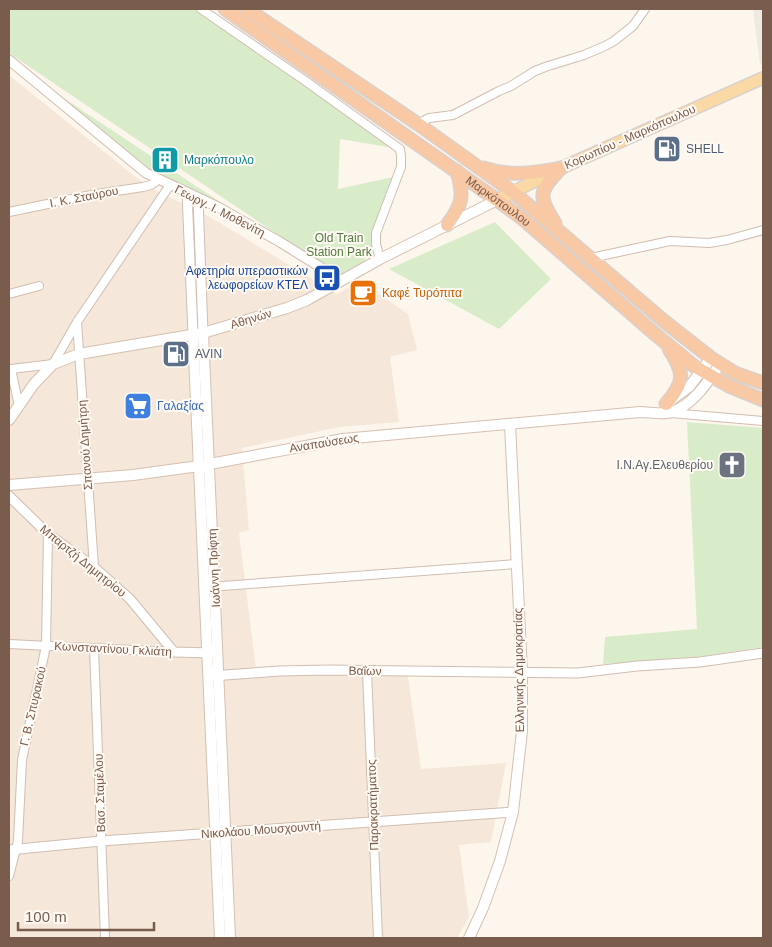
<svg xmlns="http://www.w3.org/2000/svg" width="772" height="947" viewBox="0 0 772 947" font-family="Arial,sans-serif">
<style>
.residential{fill:#f5e8da}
.industrial{fill:#efe9e4}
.green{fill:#d8ecc9}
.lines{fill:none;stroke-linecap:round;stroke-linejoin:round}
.minor-casing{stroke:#d1beb0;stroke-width:10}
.tertiary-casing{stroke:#d1beb0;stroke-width:11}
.secondary-casing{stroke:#d6c0b0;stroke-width:12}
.primary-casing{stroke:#dad1cd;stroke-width:14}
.trunk-casing{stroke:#dad1cd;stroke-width:15}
.minor{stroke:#fff;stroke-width:8}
.tertiary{stroke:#fff;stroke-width:9}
.secondary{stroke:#fff;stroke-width:10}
.primary{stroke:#fbd9a5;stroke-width:11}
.trunk{stroke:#f9c8a4;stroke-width:12}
.labels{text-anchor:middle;stroke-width:4;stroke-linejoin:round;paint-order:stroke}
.street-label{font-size:12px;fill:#7a5c4d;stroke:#fffaf3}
.service-label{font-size:12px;fill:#4e5e75;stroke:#fffaf3;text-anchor:start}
.culture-label{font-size:12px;fill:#0d838f;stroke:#fffaf3;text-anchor:start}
.park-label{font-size:12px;fill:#537a41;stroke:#fffaf3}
.transit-label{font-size:12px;fill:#164399;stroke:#fffaf3;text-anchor:end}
.food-label{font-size:12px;fill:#c56008;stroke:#fffaf3;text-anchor:start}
.shop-label{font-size:12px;fill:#366cbe;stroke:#fffaf3;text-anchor:start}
.worship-label{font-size:12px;fill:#5b616d;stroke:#fffaf3;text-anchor:end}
</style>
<rect width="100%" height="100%" fill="#fdf6ec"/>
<!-- residential -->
<path class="residential" d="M9 75 133 175 155 190 210 217 337 294 360 281 408 314 417 350 390 357 399 422 339 427 242 448 249 530 239 533 257 677 298 674 408 676 421 769 506 763 491 842 459 845 469 917 457 938H9Z"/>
<!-- industrial -->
<path class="industrial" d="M753 9H763V62L760 64Z"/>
<!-- green -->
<g class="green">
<path d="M9 9H199L400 149 340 139 338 189 393 177 373 235 376 237 352 285 9 53Z"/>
<path d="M234 9H239L380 105 379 107Z"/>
<path d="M14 65 280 242 158 180Z"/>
<path d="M495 222 551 279 499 329 389 269Z"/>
<path d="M687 422 763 428V647L698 657 603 664 605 637 697 629Z"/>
</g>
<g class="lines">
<defs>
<g id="minor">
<path d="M201 9 304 80 400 149 401 156V167L376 233V244L380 259"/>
<path d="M418 124 429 118 453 115 499 91 511 86 535 71 548 66 584 55 605 46 614 41 633 26 645 9"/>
<path d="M9 212 96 194 143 187 151 185 158 180"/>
<path d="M591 258 670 241 709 243 727 240 763 230"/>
<path d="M9 294 39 286"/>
<path d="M77 322 94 567"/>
<path d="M19 406 11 369 53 364 77 322 170 185"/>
<path d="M671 413 763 421"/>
<path d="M209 587 516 564"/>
<path d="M9 644 174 652"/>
<path d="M94 648 105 938"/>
<path d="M367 671 378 938"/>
<path d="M9 876 18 841 22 760 46 646 48 534"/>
</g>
<g id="tertiary">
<path d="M9 60 146 173 218 207 280 242 341 280"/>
<path d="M187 193 193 334"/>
<path d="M198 198 203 333"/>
<path d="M9 496 48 534 94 567 130 599 174 652 213 653"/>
<path d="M212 676 279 671 328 670 578 673 637 666 700 662 763 653"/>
<path d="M9 850 101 841 513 812"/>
</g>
<g id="secondary">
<path d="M203 333 230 938"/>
<path d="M193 334 220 938"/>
<path d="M671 400 689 387 711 358"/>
<path d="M9 420 34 384 53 364 79 354 203 333 287 308 307 300 380 259 497 200"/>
<path d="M9 485 133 475 199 466 343 439 640 412C649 412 663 415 672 412 694 404 707 383 720 364"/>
<path d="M469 938 483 908 500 861 513 812 522 731V672L510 424"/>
</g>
<path id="primary" d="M497 200 561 168 763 78"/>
<g id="trunk">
<path id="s1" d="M225 9 497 200 523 219 655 334 694 366 729 386 763 400"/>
<path d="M247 9 418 124 513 192 665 322 711 358 735 373 763 383"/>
<path d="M484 168C510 177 535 173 561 168"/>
<path d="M555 223C537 195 539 191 561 168"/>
<path d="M447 225C463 204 464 196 457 171"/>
<path d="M666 404C685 382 685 373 669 349"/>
</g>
</defs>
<!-- minor casing -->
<use href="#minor" class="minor-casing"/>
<!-- tertiary casing -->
<use href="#tertiary" class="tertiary-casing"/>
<!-- secondary casing -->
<use href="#secondary" class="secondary-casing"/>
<!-- primary casing -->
<use href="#primary" class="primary-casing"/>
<!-- trunk casing -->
<use href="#trunk" class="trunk-casing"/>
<!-- minor -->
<use href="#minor" class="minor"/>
<!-- tertiary -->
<use href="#tertiary" class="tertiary"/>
<!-- secondary -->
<use href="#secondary" class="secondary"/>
<!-- primary -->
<use href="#primary" class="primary"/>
<!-- trunk -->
<use href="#trunk" class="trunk"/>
</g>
<!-- icons -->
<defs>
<symbol id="fuel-square" viewBox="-11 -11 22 22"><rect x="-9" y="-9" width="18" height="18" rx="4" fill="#5c6f8a" stroke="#fffaf3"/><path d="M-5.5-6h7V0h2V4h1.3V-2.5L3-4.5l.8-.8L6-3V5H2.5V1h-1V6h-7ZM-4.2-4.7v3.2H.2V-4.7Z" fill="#fff"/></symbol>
<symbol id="building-square" viewBox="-11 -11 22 22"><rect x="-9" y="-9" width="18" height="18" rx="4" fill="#0f9aa8" stroke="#fffaf3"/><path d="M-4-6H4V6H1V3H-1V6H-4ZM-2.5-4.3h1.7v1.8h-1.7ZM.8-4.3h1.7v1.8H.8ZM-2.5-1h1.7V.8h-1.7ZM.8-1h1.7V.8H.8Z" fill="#fff"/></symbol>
<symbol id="bus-square" viewBox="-11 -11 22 22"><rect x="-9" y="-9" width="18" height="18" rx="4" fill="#1a4fb4" stroke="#fffaf3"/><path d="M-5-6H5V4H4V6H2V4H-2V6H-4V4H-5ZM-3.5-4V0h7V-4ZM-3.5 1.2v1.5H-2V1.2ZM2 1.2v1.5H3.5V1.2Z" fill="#fff"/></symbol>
<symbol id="cafe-square" viewBox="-11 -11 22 22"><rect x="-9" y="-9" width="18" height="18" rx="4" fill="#e8710a" stroke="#fffaf3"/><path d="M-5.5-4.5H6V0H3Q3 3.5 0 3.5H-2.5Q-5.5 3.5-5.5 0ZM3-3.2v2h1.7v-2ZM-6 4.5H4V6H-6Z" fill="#fff"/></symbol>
<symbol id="supermarket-square" viewBox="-11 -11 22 22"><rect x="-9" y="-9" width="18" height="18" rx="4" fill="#3f7fe0" stroke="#fffaf3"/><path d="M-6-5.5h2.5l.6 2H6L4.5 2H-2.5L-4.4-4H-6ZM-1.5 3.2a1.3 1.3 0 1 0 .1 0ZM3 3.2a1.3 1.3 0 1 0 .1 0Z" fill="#fff"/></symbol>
<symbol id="church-square" viewBox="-11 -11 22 22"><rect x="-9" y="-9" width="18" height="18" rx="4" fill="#6b7280" stroke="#fffaf3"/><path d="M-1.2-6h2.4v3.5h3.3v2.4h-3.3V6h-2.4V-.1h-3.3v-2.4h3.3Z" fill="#fff"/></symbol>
</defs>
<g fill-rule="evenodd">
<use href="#fuel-square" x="651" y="133" width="32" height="32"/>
<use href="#building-square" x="149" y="144" width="32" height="32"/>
<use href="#bus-square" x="311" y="262" width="32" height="32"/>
<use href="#cafe-square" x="347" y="277" width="32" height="32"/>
<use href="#fuel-square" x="160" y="338" width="32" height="32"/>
<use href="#supermarket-square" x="122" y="390" width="32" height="32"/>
<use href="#church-square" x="716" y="449" width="32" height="32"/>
</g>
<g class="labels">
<!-- street labels -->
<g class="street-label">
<text transform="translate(630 137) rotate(-24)" y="4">Κορωπίου - Μαρκόπουλου</text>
<text transform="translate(84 197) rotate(-11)" y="4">Ι. Κ. Σταύρου</text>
<text dy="4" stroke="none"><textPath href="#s1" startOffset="334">Μαρκόπουλου</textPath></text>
<text transform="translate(220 211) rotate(27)" y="4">Γεωργ. Ι. Μοθενίτη</text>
<text transform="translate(251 319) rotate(-17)" y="4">Αθηνών</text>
<text transform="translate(324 443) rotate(-9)" y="4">Αναπαύσεως</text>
<text transform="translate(85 445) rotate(-94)" y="4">Σπανού Δημήτρη</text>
<text transform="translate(83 561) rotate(39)" y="4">Μπαρτζή Δημητρίου</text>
<text transform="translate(214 568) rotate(-93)" y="4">Ιωάννη Πρίφτη</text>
<text transform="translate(113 649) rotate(3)" y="4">Κωνσταντίνου Γκλιάτη</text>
<text transform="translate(519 670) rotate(-91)" y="4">Ελληνικής Δημοκρατίας</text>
<text transform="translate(365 671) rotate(1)" y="4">Βαΐων</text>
<text transform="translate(33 706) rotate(-77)" y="4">Γ. Β. Σπυρακού</text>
<text transform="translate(100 793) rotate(-92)" y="4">Βασ. Σταμέλου</text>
<text transform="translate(373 805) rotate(-92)" y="4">Παρακρατήματος</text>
<text transform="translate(261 830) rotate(-4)" y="4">Νικολάου Μουσχουντή</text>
</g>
<!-- service labels -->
<g class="service-label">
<text x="686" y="153">SHELL</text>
<text x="195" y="358">AVIN</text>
</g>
<!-- culture labels -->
<g class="culture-label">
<text x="184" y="164">Μαρκόπουλο</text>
</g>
<!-- park labels -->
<g class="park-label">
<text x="339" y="242">Old Train<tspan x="339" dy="14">Station Park</tspan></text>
</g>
<!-- transit labels -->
<g class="transit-label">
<text x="308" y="275">Αφετηρία υπεραστικών<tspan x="308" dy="14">λεωφορείων ΚΤΕΛ</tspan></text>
</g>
<!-- food labels -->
<g class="food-label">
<text x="382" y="297">Καφέ Τυρóπιτα</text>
</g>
<!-- shop labels -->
<g class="shop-label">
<text x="157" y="410">Γαλαξίας</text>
</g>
<!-- worship labels -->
<g class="worship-label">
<text x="713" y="469">Ι.Ν.Αγ.Ελευθερίου</text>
</g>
</g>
<!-- border -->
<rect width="772" height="947" fill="none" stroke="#7a5c4d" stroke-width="20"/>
<!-- scale -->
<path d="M18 922v8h136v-8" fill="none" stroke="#7a5c4d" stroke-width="2.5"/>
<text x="25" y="922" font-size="15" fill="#7a5c4d" stroke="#fffaf3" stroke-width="4" paint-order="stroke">100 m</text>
</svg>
